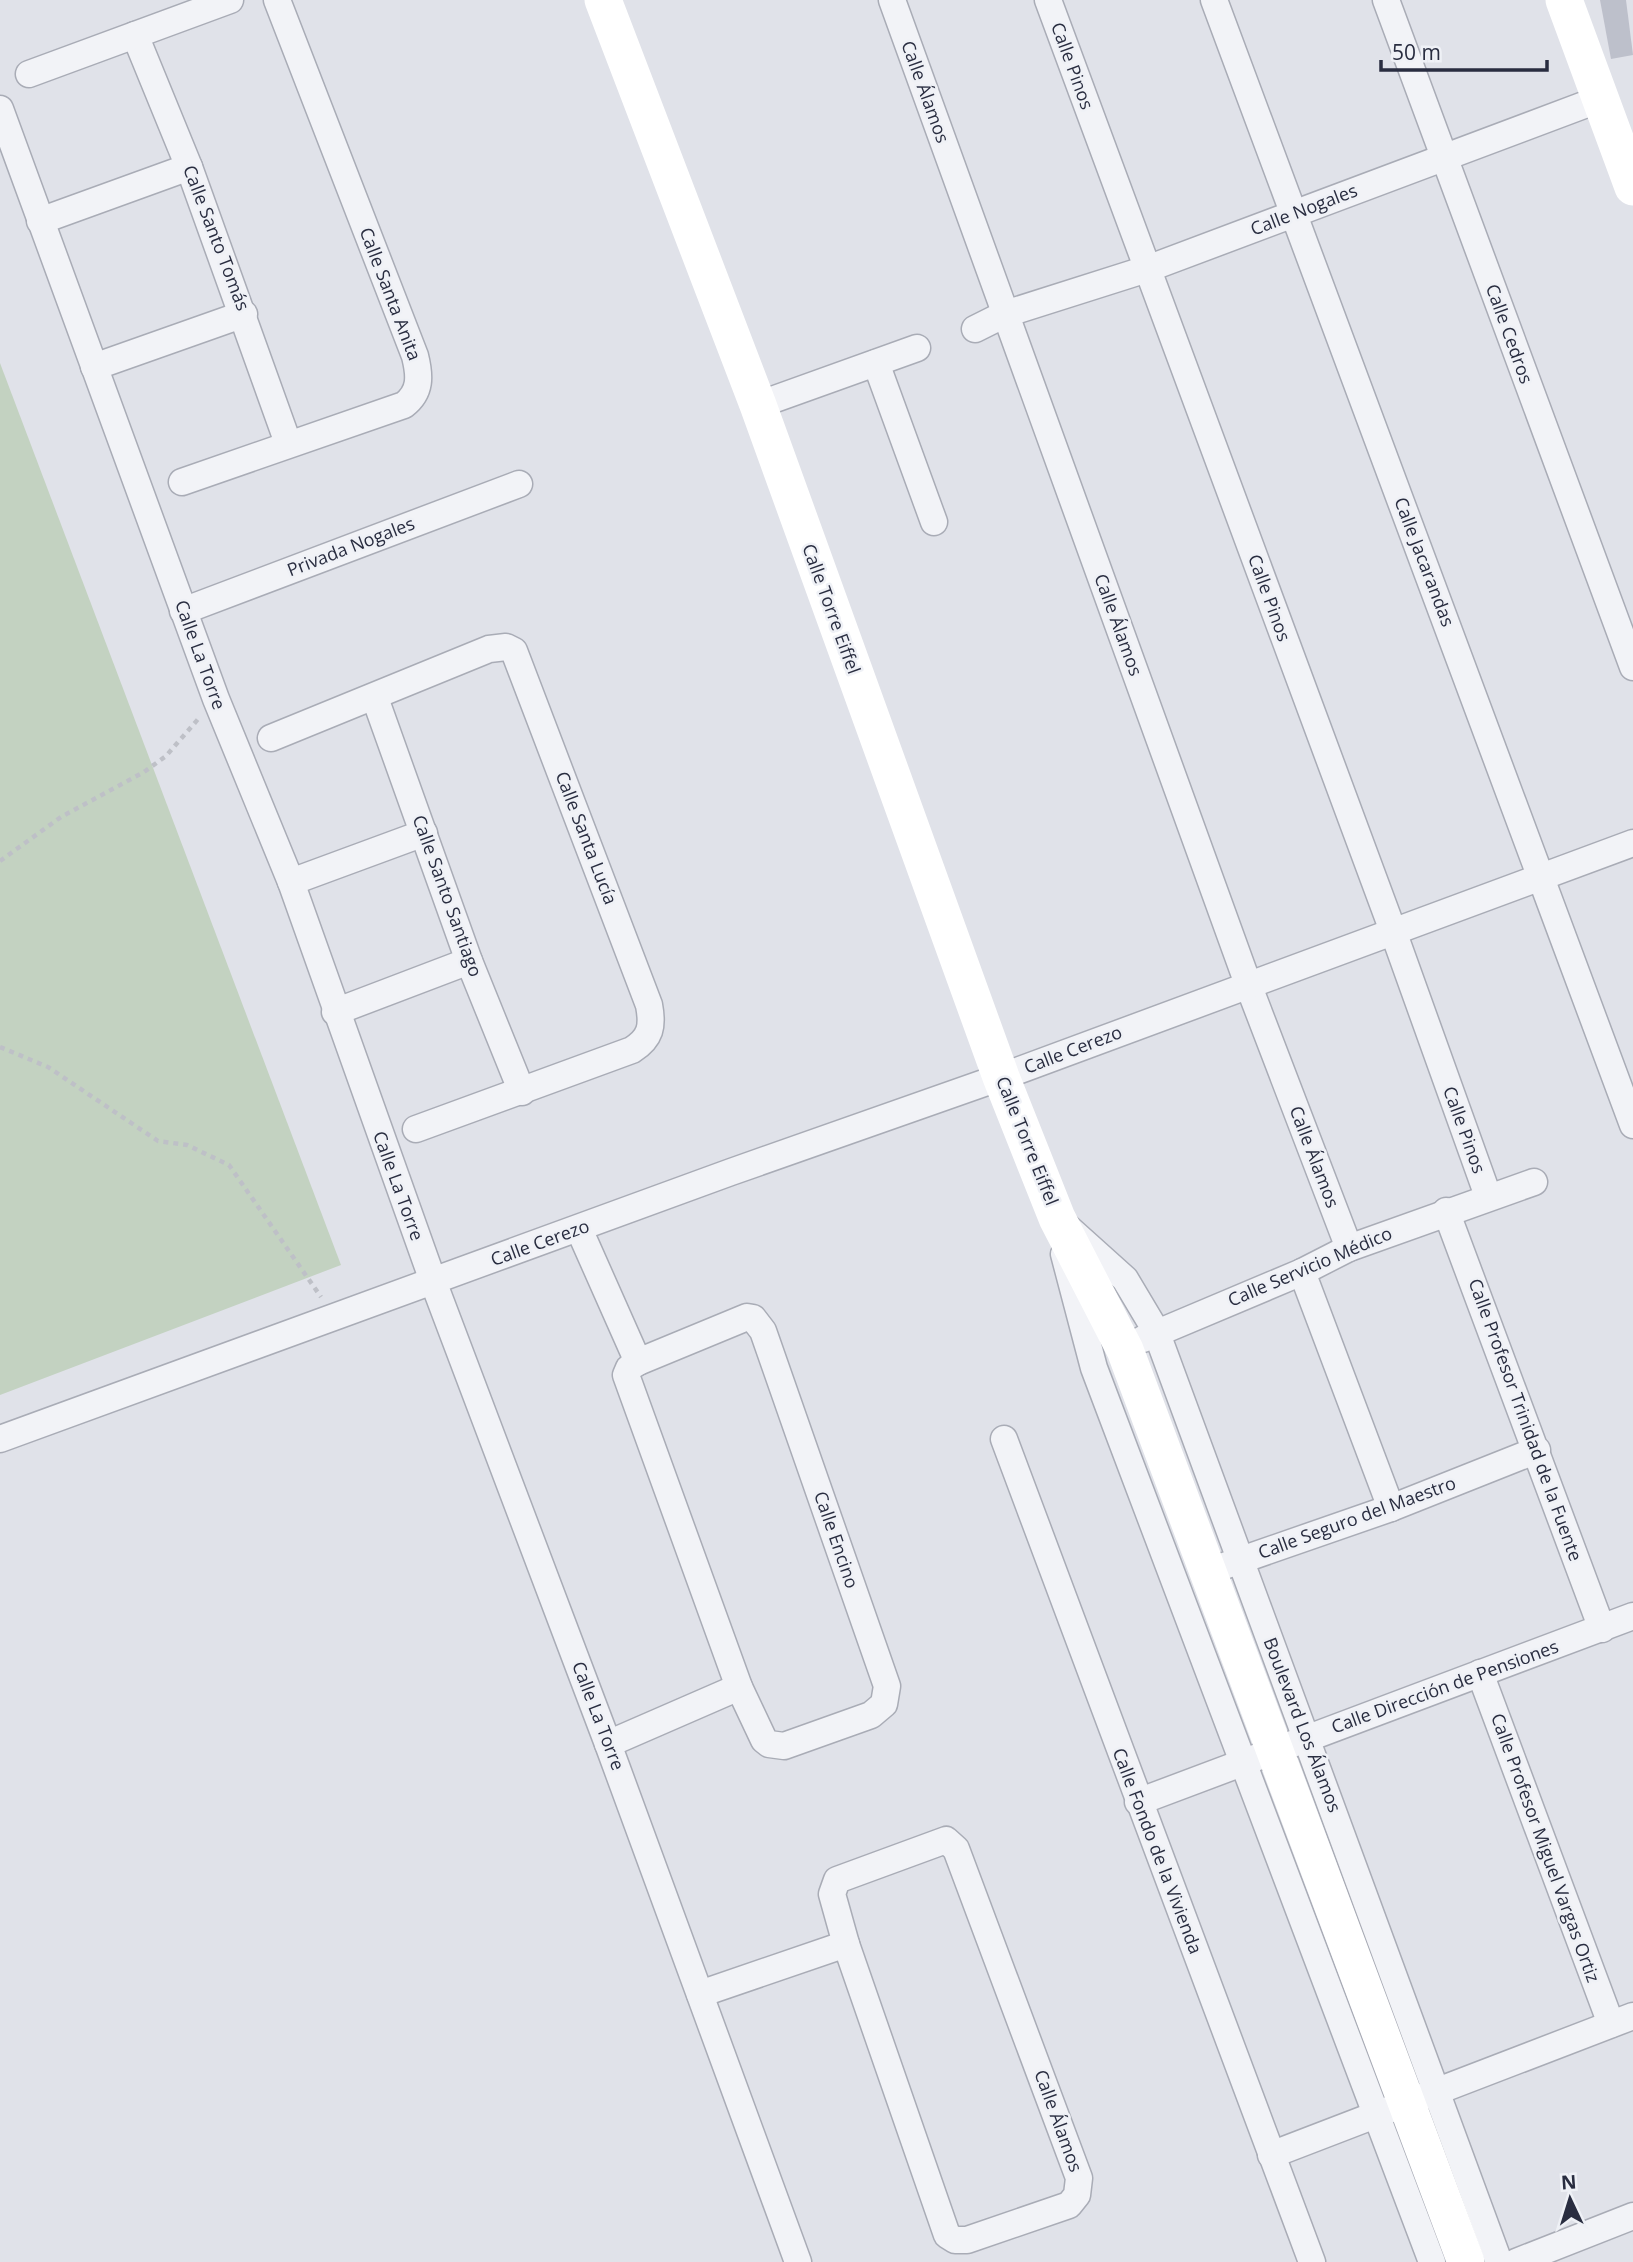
<svg xmlns="http://www.w3.org/2000/svg" width="1633" height="2262" viewBox="0 0 1633 2262" font-family="'Open Sans',sans-serif">
<style>
.green{fill:#c3d2c1}
.building{fill:#bdc0cb}
.lines{fill:none;stroke-linecap:round;stroke-linejoin:round}
.street-casing{stroke:#a9acb6;stroke-width:29}
.path{stroke:#bec0c7;stroke-width:4.5;stroke-dasharray:5 5;stroke-linecap:butt}
.street{stroke:#f2f3f7;stroke-width:26}
.secondary{stroke:#fff;stroke-width:37}
.labels{text-anchor:middle;stroke-width:5;stroke-linejoin:round;paint-order:stroke}
.street-label{font-size:18px;fill:#292d40;stroke:#eff1f6}
</style>
<rect width="100%" height="100%" fill="#e0e2e9"/>
<!-- green -->
<path class="green" d="M0 363 341 1265 0 1395Z"/>
<!-- building -->
<path class="building" d="M1600 0H1626L1633 55 1611 59Z"/>
<g class="lines">
<defs>
<g id="street">
<path d="M892 0 1248 984 1349 1248"/>
<path d="M1048 0 1393 931 1488 1196"/>
<path d="M1214 0 1633 1125"/>
<path d="M1386 0 1633 667"/>
<path d="M135 35 189 167 288 443"/>
<path d="M29 74 230 0"/>
<path d="M0 109 216 699 291 882 433 1281 608 1744 798 2262"/>
<path d="M40 221 189 167"/>
<path d="M975 329 1005 314 1147 269 1600 99"/>
<path d="M876 363 934 522"/>
<path d="M94 367 244 314"/>
<path d="M758 405 917 348"/>
<path d="M182 482 404 405C421 392 420 376 415 356L277 0"/>
<path d="M183 611 519 484"/>
<path d="M375 698 469 961 522 1092"/>
<path d="M271 738 489 649 506 647 514 651 649 1005C653 1026 651 1038 632 1050L416 1129"/>
<path d="M291 882 424 833"/>
<path d="M335 1012 469 961"/>
<path d="M1446 1211 1602 1629"/>
<path d="M1066 1226 1125 1279 1156 1331 1499 2262"/>
<path d="M579 1229 638 1362"/>
<path d="M1064 1254 1094 1368 1432 2262"/>
<path d="M1302 1272 1391 1508"/>
<path d="M747 1317 753 1318 763 1331 887 1686 884 1704 871 1715 784 1746 769 1744 764 1740 739 1687 626 1375 629 1368 638 1362Z"/>
<path d="M1143 1339 1302 1272 1349 1248 1534 1182"/>
<path d="M0 1439 731 1172 1001 1077 1633 843"/>
<path d="M1004 1439 1312 2262"/>
<path d="M1224 1566 1391 1508 1537 1450"/>
<path d="M1480 1673 1611 2024"/>
<path d="M608 1744 739 1687"/>
<path d="M1138 1802 1633 1616"/>
<path d="M946 1840 956 1849 1079 2178 1077 2195 1069 2205 967 2240H955L947 2235 846 1944 832 1894 837 1880Z"/>
<path d="M700 1994 846 1944"/>
<path d="M1271 2155 1633 2016"/>
<path d="M1516 2262 1633 2216"/>
</g>
</defs>
<!-- street casing -->
<use href="#street" class="street-casing"/>
<!-- path -->
<g class="path">
<path d="M0 861 61 817 144 772 166 756 199 718"/>
<path d="M0 1047 48 1067 158 1141 187 1145 229 1165 321 1297"/>
</g>
<!-- street -->
<use href="#street" class="street"/>
<!-- secondary -->
<g class="secondary">
<path d="M603 0 758 405 1001 1077 1057 1218 1125 1350 1466 2262"/>
<path d="M1564 0 1633 187"/>
</g>
</g>
<g class="labels">
<!-- street labels -->
<g class="street-label">
<text transform="translate(1072 66) rotate(70)" y="6">Calle Pinos</text>
<text transform="translate(925 92) rotate(70)" y="6">Calle Álamos</text>
<text transform="translate(1304 210) rotate(-21)" y="6">Calle Nogales</text>
<text transform="translate(216 238) rotate(69)" y="6">Calle Santo Tomás</text>
<text transform="translate(390 294) rotate(69)" y="6">Calle Santa Anita</text>
<text transform="translate(1509 334) rotate(70)" y="6">Calle Cedros</text>
<text transform="translate(351 547) rotate(-21)" y="6">Privada Nogales</text>
<text transform="translate(1424 562) rotate(69)" y="6">Calle Jacarandas</text>
<text transform="translate(1269 598) rotate(70)" y="6">Calle Pinos</text>
<text transform="translate(831 609) rotate(70)" y="6">Calle Torre Eiffel</text>
<text transform="translate(1118 625) rotate(70)" y="6">Calle Álamos</text>
<text transform="translate(200 655) rotate(70)" y="6">Calle La Torre</text>
<text transform="translate(586 838) rotate(69)" y="6">Calle Santa Lucía</text>
<text transform="translate(447 896) rotate(70)" y="6">Calle Santo Santiago</text>
<text transform="translate(1073 1050) rotate(-21)" y="6">Calle Cerezo</text>
<text transform="translate(1464 1130) rotate(70)" y="6">Calle Pinos</text>
<text transform="translate(1027 1141) rotate(68)" y="6">Calle Torre Eiffel</text>
<text transform="translate(1314 1157) rotate(69)" y="6">Calle Álamos</text>
<text transform="translate(398 1186) rotate(70)" y="6">Calle La Torre</text>
<text transform="translate(540 1243) rotate(-20)" y="6">Calle Cerezo</text>
<text transform="translate(1310 1267) rotate(-23)" y="6">Calle Servicio Médico</text>
<text transform="translate(1525 1420) rotate(70)" y="6">Calle Profesor Trinidad de la Fuente</text>
<text transform="translate(1357 1518) rotate(-20)" y="6">Calle Seguro del Maestro</text>
<text transform="translate(836 1540) rotate(71)" y="6">Calle Encino</text>
<text transform="translate(1445 1687) rotate(-20)" y="6">Calle Dirección de Pensiones</text>
<text transform="translate(598 1716) rotate(69)" y="6">Calle La Torre</text>
<text transform="translate(1302 1725) rotate(69)" y="6">Boulevard Los Álamos</text>
<text transform="translate(1545 1848) rotate(70)" y="6">Calle Profesor Miguel Vargas Ortiz</text>
<text transform="translate(1157 1851) rotate(69)" y="6">Calle Fondo de la Vivienda</text>
<text transform="translate(1058 2121) rotate(70)" y="6">Calle Álamos</text>
</g>
</g>
<!-- north arrow -->
<g transform="translate(1570 2199) rotate(356)" stroke="#eff1f6" stroke-width="5" paint-order="stroke">
<path d="M0-5L12 26L0 18L-12 26Z" fill="#292d40"/>
<text y="-10" font-size="19" font-weight="bold" text-anchor="middle" fill="#292d40">N</text>
</g>
<!-- scale -->
<path d="M1381 60v10h166v-10" fill="none" stroke="#292d40" stroke-width="3.5"/>
<text x="1392" y="60" font-size="21" fill="#292d40" stroke="#eff1f6" stroke-width="5" paint-order="stroke">50 m</text>
</svg>
